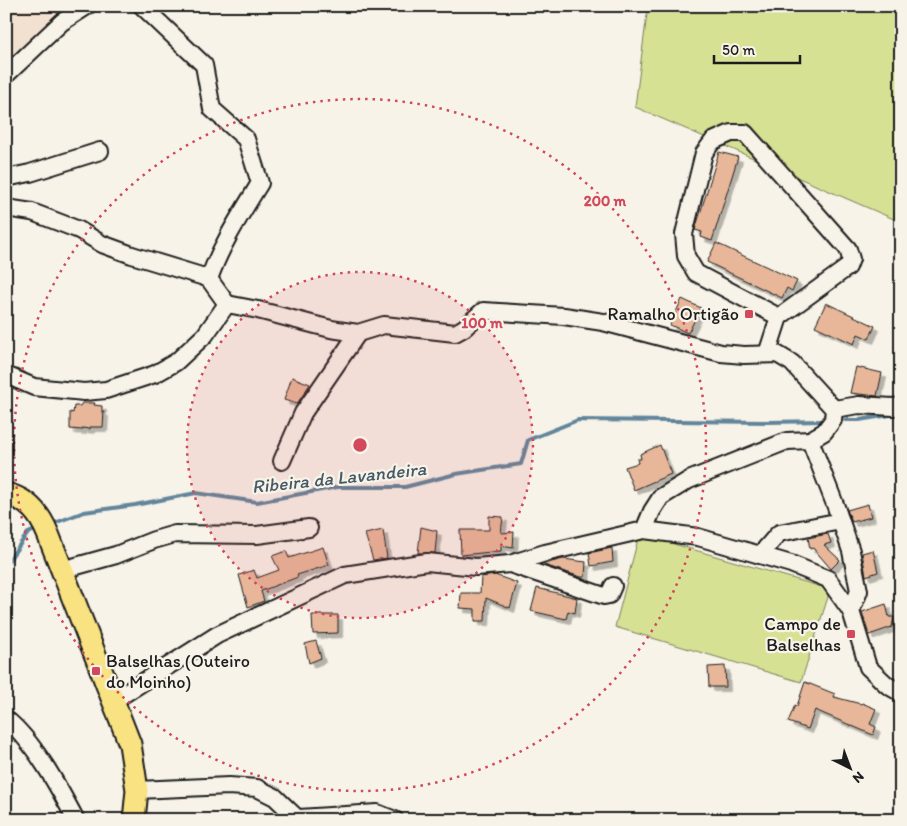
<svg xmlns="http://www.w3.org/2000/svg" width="907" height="826" viewBox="0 0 907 826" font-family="Itim,sans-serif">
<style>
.built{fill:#f2e1d0}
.green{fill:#d6e194;stroke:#797e58}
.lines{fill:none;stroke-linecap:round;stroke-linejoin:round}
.stream{stroke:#62859b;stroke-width:4}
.building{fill:#e8b799;stroke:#1c1c1c;filter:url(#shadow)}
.minor-casing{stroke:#1c1c1c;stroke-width:20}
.major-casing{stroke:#1c1c1c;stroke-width:25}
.minor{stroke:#f7f3e8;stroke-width:16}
.major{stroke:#f8e281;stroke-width:21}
.ring{fill:none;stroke:#d1495b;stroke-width:2.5;stroke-dasharray:2.5 5}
.poi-dot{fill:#d1495b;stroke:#f7f3e8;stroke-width:2}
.labels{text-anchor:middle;stroke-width:4.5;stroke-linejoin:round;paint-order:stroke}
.poi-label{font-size:18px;fill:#1c1c1c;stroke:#f7f3e8;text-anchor:end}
.water-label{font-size:19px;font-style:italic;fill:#455966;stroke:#f7f3e8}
.centre{fill:#d1495b;stroke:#f7f3e8;stroke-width:2.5}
.ring-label{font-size:15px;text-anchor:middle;font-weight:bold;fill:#d1495b;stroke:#f7f3e8;stroke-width:4.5;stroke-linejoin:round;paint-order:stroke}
</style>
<defs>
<filter id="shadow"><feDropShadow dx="4.5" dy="4.5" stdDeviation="0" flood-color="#0004"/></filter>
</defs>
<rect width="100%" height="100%" fill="#f7f3e8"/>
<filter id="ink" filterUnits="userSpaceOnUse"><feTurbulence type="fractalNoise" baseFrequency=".02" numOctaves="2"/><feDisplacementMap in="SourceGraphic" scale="10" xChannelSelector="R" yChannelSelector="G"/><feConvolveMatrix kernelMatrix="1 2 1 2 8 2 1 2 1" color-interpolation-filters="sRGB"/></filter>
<g filter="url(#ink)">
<!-- built -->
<path class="built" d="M6 6H78L6 66Z"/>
<!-- green -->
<g class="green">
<path d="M648 6H901V225L896 220 635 107Z"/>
<path d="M650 537 822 587 827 592 828 597 801 682 615 627 638 539Z"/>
</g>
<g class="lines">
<!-- stream -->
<g class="stream">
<path d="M845 420H859L896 414"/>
<path d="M52 524 84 512 135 505 196 493 257 502 338 487H405L456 474 521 464 528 440 578 420 769 422 823 421"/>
<path d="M6 564 28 533 38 529"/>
</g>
</g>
<!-- building -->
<g class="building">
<path d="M719 152 738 157 712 241 701 237 702 232 695 230Z"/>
<path d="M716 243 797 281 792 291 787 288 782 298 707 262Z"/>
<path d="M682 299 701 308 688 333 670 325Z"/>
<path d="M826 303 875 326 869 339 858 334 854 344 815 326Z"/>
<path d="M856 367 882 373 877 396 850 393Z"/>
<path d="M292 377 310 384 297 404 284 400Z"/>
<path d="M82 403H95L94 405 102 406V412H104L103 427H90V429L82 428V430L70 429V412L73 413 74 406H80Z"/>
<path d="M660 445 671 474 634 490 625 467 638 463 637 459H641L640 454Z"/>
<path d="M868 504 871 517 852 522 847 510Z"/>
<path d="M489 516 503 517 501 533 514 532 513 548 501 546V551L461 555 460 530H489Z"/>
<path d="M421 527 437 531 435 553H418Z"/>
<path d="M383 530 387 558 373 560 365 534Z"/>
<path d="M828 534 831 543 824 545 840 560 831 569 813 548 810 549 808 538Z"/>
<path d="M323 547 329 565 297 575 298 577 261 591 264 601 248 607 239 575 254 570 257 578 279 570 272 556 286 551 289 558Z"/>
<path d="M612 548 613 562 591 566 589 553Z"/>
<path d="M873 550 878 572 866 576 862 553Z"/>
<path d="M563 559 586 562 585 577H581L544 565V564Z"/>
<path d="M495 575 517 583 510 608 486 598 485 621H475V609L460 608 461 593H480L481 577Z"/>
<path d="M537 588 577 598 575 613 568 611 566 619 531 611Z"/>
<path d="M886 604 889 617H894L892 627 869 635 862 612Z"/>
<path d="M312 615H338V633L313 634Z"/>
<path d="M316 641 321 658 309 663 305 644Z"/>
<path d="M725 666 726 687H709L708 667Z"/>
<path d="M805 682 835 694 834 697 861 704 862 703 876 709 870 724 876 727 873 735 815 710 808 729 788 722 795 705 797 706Z"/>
</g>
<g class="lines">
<defs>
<g id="minor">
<path d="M142 6 204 65 212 109 246 139 260 183C241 214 221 245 209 279"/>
<path d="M6 75 62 22 87 6"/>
<path d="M6 178 30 173 100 151"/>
<path d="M6 208 32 212 79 230 102 244 132 255 201 276 209 279 227 304"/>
<path d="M227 304 258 310 331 329 358 333 384 325 455 333 464 328 483 311 564 316 603 322 721 353 744 355 777 354 792 363 834 409 833 420 824 432 810 440 787 441 689 480 661 497 652 511 644 530"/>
<path d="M767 354 779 317 848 267 851 259 848 249 745 133H731L713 141 704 153 684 234 686 256 696 273 779 317"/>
<path d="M6 375 34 387 84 392 106 390 155 374 176 362 205 335 227 304"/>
<path d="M834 409 859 405 893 407 901 406"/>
<path d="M810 440 836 507 851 551 859 591 851 611"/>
<path d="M282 461 303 413 358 333"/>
<path d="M760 555 779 533 841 521"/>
<path d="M510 564 545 553 644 530 698 537 791 564 828 579 851 611 868 667 887 685 901 693"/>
<path d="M62 570 116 555 154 540 175 534 257 535 309 528"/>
<path d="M113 701 217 635 345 575 427 562 476 567 510 564 604 596 609 595 613 586"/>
<path d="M6 719C34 741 59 788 76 820"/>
<path d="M137 790 229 786 257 788 275 797 299 820"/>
<path d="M299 818 377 813 395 820"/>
</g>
<path id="major" d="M6 494C28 499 40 514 48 534L130 744 137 790 134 820"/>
</defs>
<!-- minor casing -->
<use href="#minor" class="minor-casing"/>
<!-- major casing -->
<use href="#major" class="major-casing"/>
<!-- minor -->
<use href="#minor" class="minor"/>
<!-- major -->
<use href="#major" class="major"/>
</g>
</g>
<!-- distance rings -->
<circle cx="360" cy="445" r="173" fill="#d1495b" fill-opacity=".12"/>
<g class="ring">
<circle cx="360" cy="445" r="173"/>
<circle cx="360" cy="445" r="346"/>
</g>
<!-- markers -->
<g class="poi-dot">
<rect x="744" y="309" width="10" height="10" rx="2.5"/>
<rect x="846" y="629" width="10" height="10" rx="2.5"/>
<rect x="91" y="666" width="10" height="10" rx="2.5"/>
</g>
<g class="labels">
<!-- poi labels -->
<g class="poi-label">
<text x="739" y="320">Ramalho Ortigão</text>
<text x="841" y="630">Campo de<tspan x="841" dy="21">Balselhas</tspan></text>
<text x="106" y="667" text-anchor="start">Balselhas (Outeiro<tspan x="106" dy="21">do Moinho)</tspan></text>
</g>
<!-- water labels -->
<g class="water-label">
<text transform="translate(339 477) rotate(-6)" y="7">Ribeira da Lavandeira</text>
</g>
</g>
<circle cx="360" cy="445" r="8" class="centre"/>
<g class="ring-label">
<text x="605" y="206">200 m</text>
<text x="482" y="328">100 m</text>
</g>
<!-- margin -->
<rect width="907" height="826" fill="none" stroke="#f7f3e8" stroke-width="25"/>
<rect x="12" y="12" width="882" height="801" fill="none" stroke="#1c1c1c" stroke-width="2" filter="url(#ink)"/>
<!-- north arrow -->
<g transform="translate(850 768) rotate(138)" stroke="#f7f3e8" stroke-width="4" paint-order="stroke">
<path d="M0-4L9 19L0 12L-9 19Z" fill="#1c1c1c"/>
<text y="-8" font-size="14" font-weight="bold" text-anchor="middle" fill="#1c1c1c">N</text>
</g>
<!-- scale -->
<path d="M714 55v8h86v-8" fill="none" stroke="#1c1c1c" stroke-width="2.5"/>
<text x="722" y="55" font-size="15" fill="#1c1c1c" stroke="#f7f3e8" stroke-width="4" paint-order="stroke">50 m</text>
</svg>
